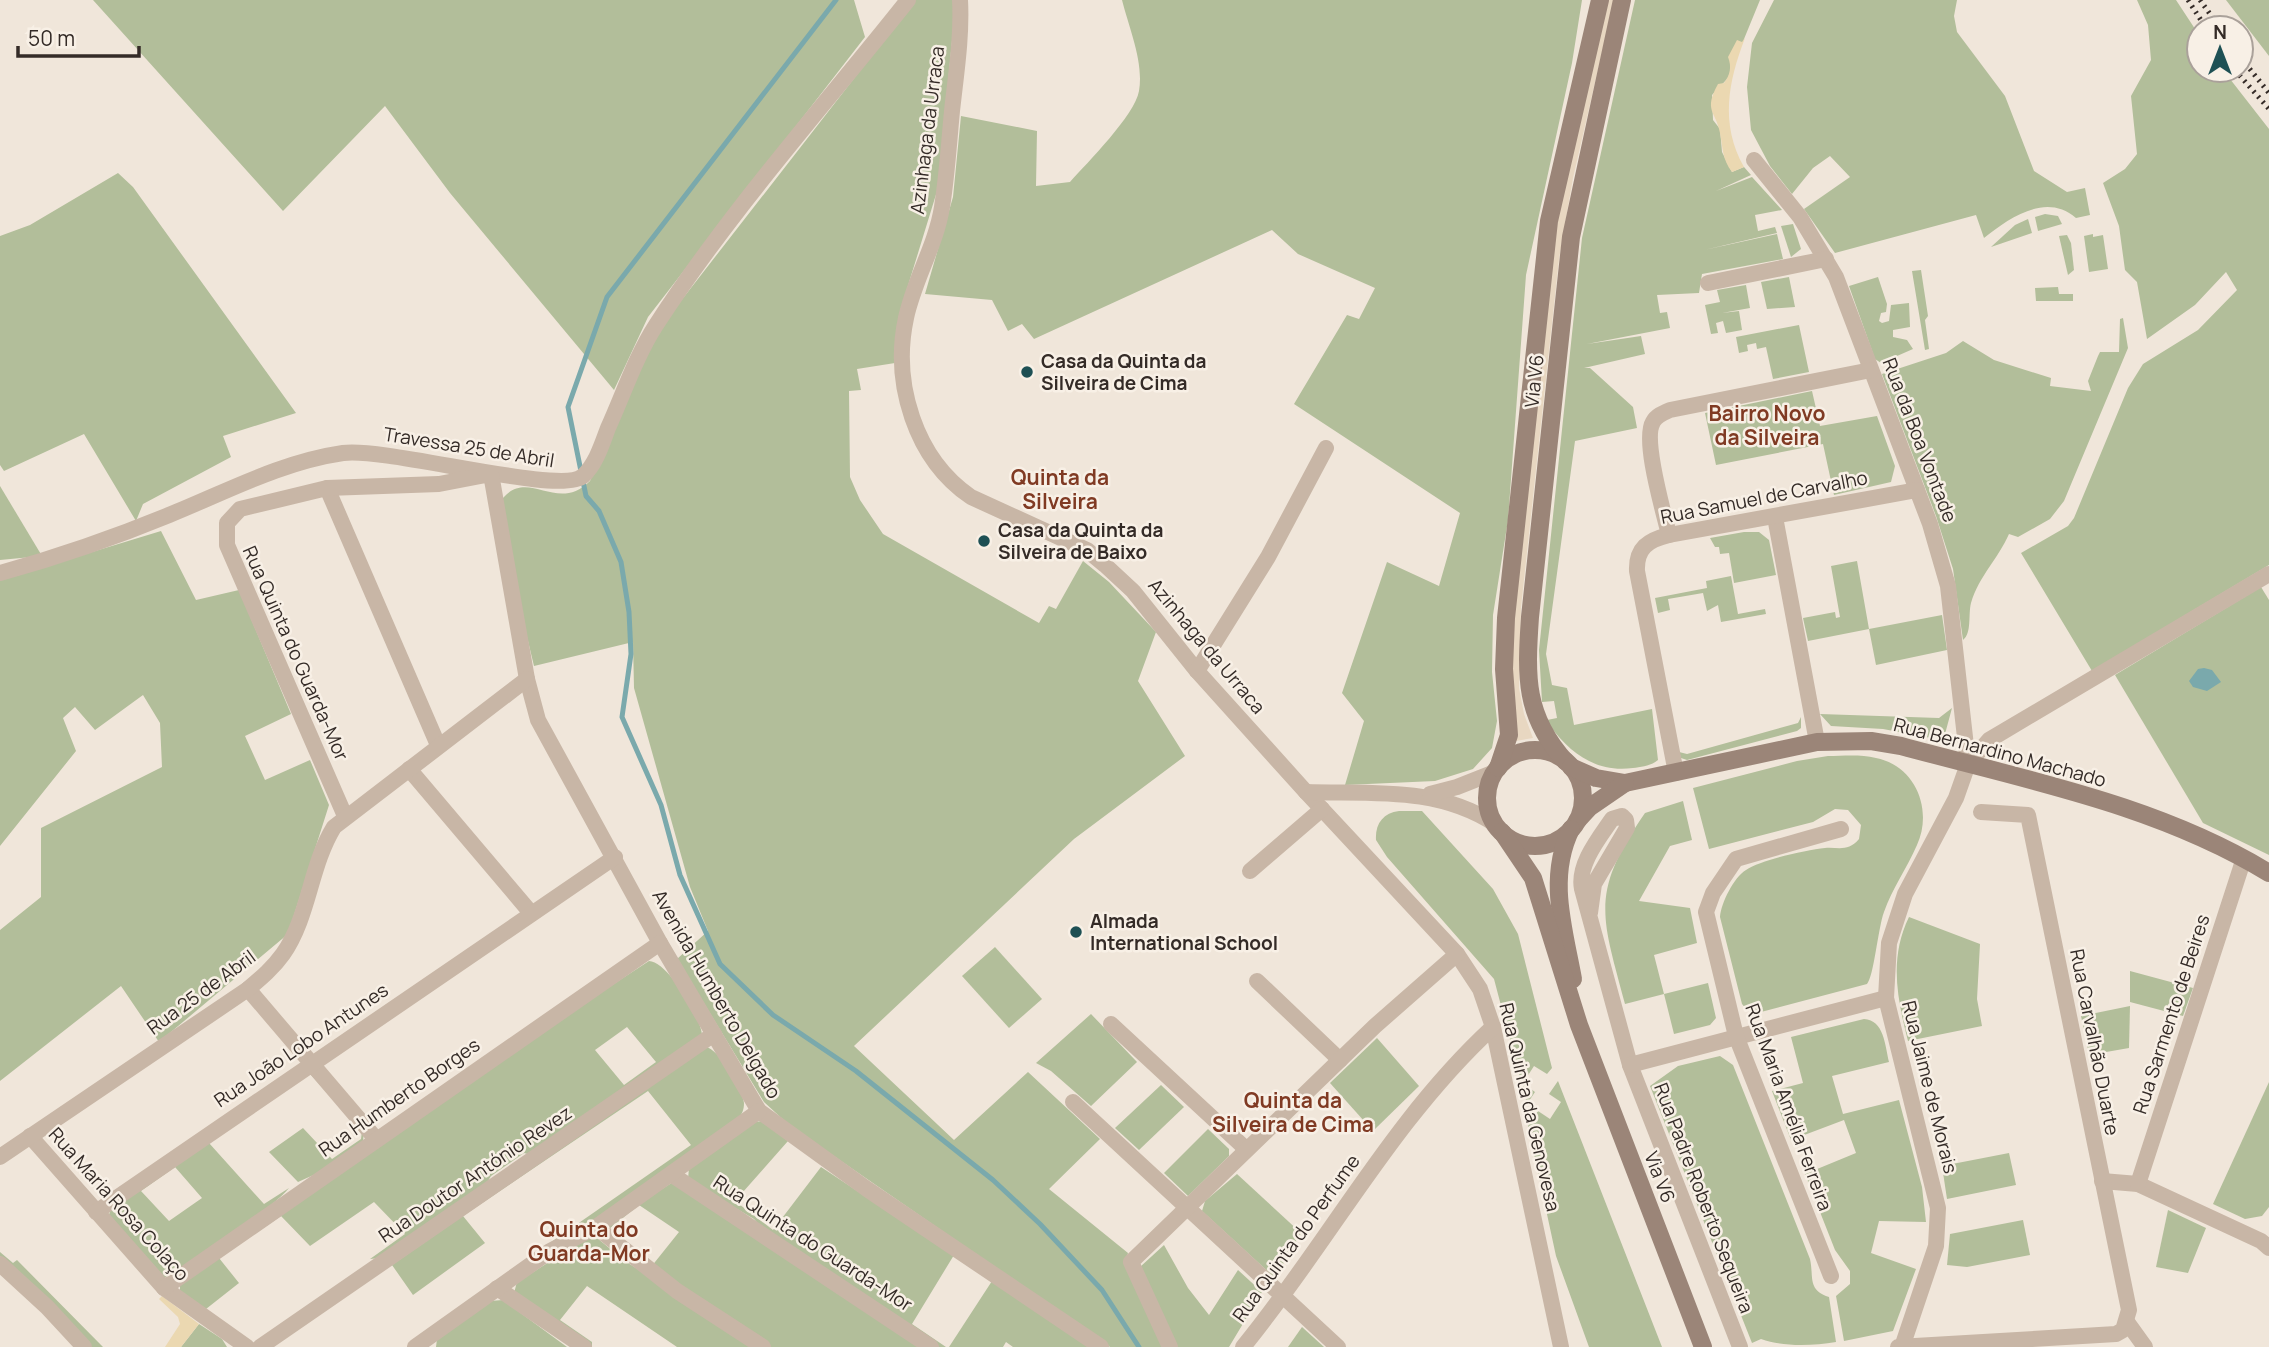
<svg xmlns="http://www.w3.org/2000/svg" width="2269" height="1347" viewBox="0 0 2269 1347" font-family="Manrope,sans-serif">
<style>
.green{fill:#b2be9a;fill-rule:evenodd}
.sand{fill:#ebd8b1}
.plaza{fill:#e8d7c1}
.water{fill:#7aa9ac}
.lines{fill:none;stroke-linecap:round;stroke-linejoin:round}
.stream{stroke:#7aa9ac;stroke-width:5}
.street{stroke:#c8b6a6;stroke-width:16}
.secondary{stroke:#9b8578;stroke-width:18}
.rail{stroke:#342b27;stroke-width:5;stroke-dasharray:2 5;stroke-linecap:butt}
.poi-dot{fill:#1e5054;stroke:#f8f0e6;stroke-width:2.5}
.labels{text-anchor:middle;stroke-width:5;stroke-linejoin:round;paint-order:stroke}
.street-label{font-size:19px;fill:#342b27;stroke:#f8f0e6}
.poi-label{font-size:19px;font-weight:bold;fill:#342b27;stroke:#f8f0e6;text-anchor:start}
.neighbourhood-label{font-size:21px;font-weight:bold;fill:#803a23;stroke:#f8f0e6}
</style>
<rect width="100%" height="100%" fill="#f0e6da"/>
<!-- green -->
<g class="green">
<path d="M93 0H854L865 37 648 317 614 390 450 193 385 106 283 211Z"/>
<path d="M915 0H953L955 9 938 188 899 315 895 363 857 369 861 390 849 391 850 477 860 500 883 534 1039 623 1049 606 1056 609 1083 561 1109 582 1156 632 1138 681 1185 756 1074 839 854 1046 954 1140 1028 1072 1100 1139 1049 1189 1128 1253 1126 1260 1162 1347H1110L789 1125 764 1102 677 959 708 931 690 887 634 688 633 642 534 666 503 537V498C529 468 557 514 590 481L643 357 666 320Z"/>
<path d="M1122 0H1582L1572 63 1526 275 1508 520 1493 615 1492 672 1497 721 1492 748 1473 769 1435 781 1345 785 1364 721 1342 693 1387 562 1439 586 1460 513 1294 404 1347 315 1359 319 1375 288 1298 254 1272 230 1034 339 1022 324 1008 331 992 300 925 294 953 197 961 116 1037 131 1036 186 1070 182C1087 163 1135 115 1139 91 1144 62 1129 28 1122 0Z"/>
<path d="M1635 0H1760L1728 78 1712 95 1713 120 1720 129 1722 152 1732 172 1744 167 1751 175 1716 191 1752 177 1782 210 1755 215 1758 231 1775 227 1777 233 1704 250 1777 234 1783 259 1702 274 1699 293 1657 295 1660 313 1667 312 1670 328 1587 344 1641 336 1645 354 1584 368H1590L1633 407 1637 428 1575 441 1546 654 1552 685 1567 688 1574 725 1652 709 1658 760C1651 766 1641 767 1633 768 1597 773 1571 754 1550 726L1547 720 1557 718 1554 701 1542 702 1539 650 1582 238Z"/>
<path d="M1774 0H1957L1954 16 1957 32 2005 96 2034 171 2067 192 2085 188 2090 215 2076 218C2046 192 2009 218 1984 238L1976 215 1835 253 1804 209 1850 177 1830 156 1813 168 1792 194 1770 166 1751 130 1747 87 1752 43Z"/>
<path d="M2137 0H2176L2199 35V70H2223L2269 129V565L2092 671 2021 553 2068 526 2074 518 2128 388 2143 364 2198 330 2237 290 2226 272 2195 305 2147 339 2137 282 2125 270 2119 226 2103 183 2125 169 2137 154 2131 96 2151 60 2148 25Z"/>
<path d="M2226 0H2269V56Z"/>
<path d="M118 173 133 187 296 413 223 436 231 457 143 504 136 521 84 434 4 471 0 465V236L30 225Z"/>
<path d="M2045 214 2058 216 2062 224 2038 231 2035 217Z"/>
<path d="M2028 219 2032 233 1991 247 2015 225Z"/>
<path d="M1793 224 1801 249 1791 257 1781 226Z"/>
<path d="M2093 234V237L2103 235 2108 269 2089 272 2084 236Z"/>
<path d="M2067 235 2071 243 2074 270 2068 275 2059 236Z"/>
<path d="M1921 270 1928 316 1925 320 1929 349 1925 350 1912 271Z"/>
<path d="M1789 277 1795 307 1767 309 1761 282Z"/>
<path d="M1878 277 1887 304 1886 312 1881 313 1879 321 1882 323 1889 321 1891 305 1909 303 1910 327 1893 330V337L1907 340 1913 349 1881 363 1875 359 1849 286Z"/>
<path d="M1746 285 1750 308 1722 313 1739 311 1742 330 1726 333 1723 321 1716 323 1718 333 1711 334 1705 305 1720 302 1717 290Z"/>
<path d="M2058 287 2059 294H2073V301H2036L2035 288Z"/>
<path d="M2123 318 2128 348 2064 501 2050 519 2018 537 2009 534C1998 559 1979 576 1971 603 1968 615 1972 633 1963 640L1953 569 1936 516 1882 374 1946 353 1963 341 1994 360 2051 378 2050 386 2091 391 2088 381 2098 356 2100 352H2119L2120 319Z"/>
<path d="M1799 325 1809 372 1773 379 1766 347 1757 349 1756 343 1747 345 1748 351 1739 353 1736 337Z"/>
<path d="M1812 391 1820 426 1877 416 1895 466 1891 482 1834 495 1823 444 1716 465 1705 413Z"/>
<path d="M0 486 42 556 0 560Z"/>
<path d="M161 531 196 600 239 590 291 714 245 736 265 780 310 760 329 805 288 934 159 1042 121 986 0 1081V930L41 897V828L162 767 160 723 143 695 95 730 75 707 63 718 76 751 0 846V580Z"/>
<path d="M1744 532H1759L1769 540 1776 575 1734 583 1729 553 1720 554 1719 547H1715L1710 538Z"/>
<path d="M1857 561 1869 629 1942 615 1947 650 1876 665 1869 629 1808 641 1803 618 1835 612 1836 618 1840 617 1831 566Z"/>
<path d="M1731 576 1738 614 1765 609 1766 614 1721 622 1718 605 1707 611 1703 593 1668 599 1670 610 1658 613 1655 598 1707 588 1706 581Z"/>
<path d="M2261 587 2269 600V855L2203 823 2115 675Z"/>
<path d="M1952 708 1945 734 1931 738 1883 729 1831 726 1820 714 1939 718Z"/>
<path d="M1801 717V728L1797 731 1687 760 1681 758 1679 752 1687 754 1798 723Z"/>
<path d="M1828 756C1843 756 1860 754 1876 758 1916 766 1933 810 1917 845 1907 868 1892 889 1884 912 1878 928 1874 976 1867 984L1761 1012 1748 1011 1742 1004 1720 917C1721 903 1734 877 1746 870 1761 860 1806 850 1825 848 1839 847 1848 852 1859 839L1861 825 1848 810 1835 809 1813 822 1709 849 1693 788 1797 761Z"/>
<path d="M1683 801 1692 840 1670 846 1639 901 1690 908 1697 943 1654 955 1664 994 1708 983 1716 1018 1710 1025 1674 1034 1664 994 1625 1004C1602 916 1589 894 1645 813Z"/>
<path d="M1399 811H1422L1493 889 1518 934 1552 1068 1547 1074 1534 1066 1523 1083 1535 1092 1527 1104 1494 979 1387 857 1376 840C1375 824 1383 813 1399 811Z"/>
<path d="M1909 917 1980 944 1977 999 1982 1026 1908 1041C1897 998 1889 958 1909 917Z"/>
<path d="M995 947 1042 999 1009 1028 962 976Z"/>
<path d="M649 961C667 961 701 1017 702 1035L630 1091 531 1155 524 1153 491 1176 485 1186 467 1196 450 1214 380 1258 370 1259 405 1234 374 1202 310 1246 281 1216 219 1258 239 1283 206 1309 180 1291V1284L188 1276 551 1025ZM627 1027 656 1062 624 1085 595 1050Z"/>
<path d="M2130 971 2193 988 2183 1016 2130 1002Z"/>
<path d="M2130 1006 2129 1048 2089 1055 2081 1016Z"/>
<path d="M1091 1014 1137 1062 1091 1106 1051 1071 1036 1063Z"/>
<path d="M1864 1019C1884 1020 1885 1045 1889 1062L1832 1076 1843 1114 1899 1100 1922 1187 1926 1222 1879 1221 1871 1253 1916 1269 1893 1331 1844 1341 1836 1296 1850 1284V1271L1835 1250 1805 1174 1856 1153 1844 1120 1791 1140 1772 1091 1803 1083 1791 1037Z"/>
<path d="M1377 1038 1419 1086 1373 1131 1330 1083Z"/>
<path d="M706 1047C718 1048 743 1090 744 1103 744 1110 742 1114 738 1119L601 1218 537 1252 691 1145 648 1091 463 1216 485 1243 413 1295 392 1265Z"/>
<path d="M1720 1056 1733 1065 1810 1259C1814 1277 1807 1290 1829 1297L1836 1342C1812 1346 1783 1347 1761 1339L1752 1343 1650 1086 1678 1066Z"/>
<path d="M309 1073H314L364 1132 363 1141 329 1168 298 1182 269 1152 303 1128 332 1159 361 1139 362 1131 311 1075H306L209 1143 264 1204 289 1188C277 1204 181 1278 164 1277L109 1215 111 1208ZM175 1167 202 1198 169 1221 141 1191Z"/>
<path d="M1558 1081 1662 1347H1589L1556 1256 1528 1126 1538 1111 1550 1119 1561 1102 1549 1094Z"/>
<path d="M2269 1082V1207L2262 1216 2245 1219 2213 1204Z"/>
<path d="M1161 1085 1184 1107 1139 1150 1115 1128Z"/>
<path d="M763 1121 788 1141 735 1201 773 1230 821 1167 954 1255 912 1324 946 1347H937L765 1232 754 1219 688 1180 689 1167 754 1122Z"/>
<path d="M1208 1129 1229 1149V1156L1188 1196 1164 1173Z"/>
<path d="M2009 1153 2016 1185 1947 1199 1942 1166Z"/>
<path d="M1237 1174 1301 1233 1275 1278 1202 1211 1205 1201Z"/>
<path d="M673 1182 925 1347H770L651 1267 679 1232 639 1205 609 1229 611 1222Z"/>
<path d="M2168 1210 2206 1228 2188 1273 2156 1267Z"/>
<path d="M2023 1220 2030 1255 1967 1267 1947 1265 1950 1234Z"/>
<path d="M589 1237 597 1238 625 1261 757 1347H677L587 1286 560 1320 592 1342V1347L514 1293 517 1282C542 1268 563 1251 589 1237Z"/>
<path d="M1164 1245 1188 1288 1209 1315 1238 1270 1262 1292 1229 1347H1177L1140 1267Z"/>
<path d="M0 1252 13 1263 17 1260 103 1347H91L0 1256Z"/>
<path d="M992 1281 1089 1347H1013L1006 1342 1003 1347H949Z"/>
<path d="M503 1300 567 1347H436L437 1339 490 1301Z"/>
<path d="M199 1324 222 1339 227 1347H181Z"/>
<path d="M1302 1327 1324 1347H1288Z"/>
</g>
<!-- sand -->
<g class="sand">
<path d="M1745 38C1728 82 1720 124 1744 167L1732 172C1722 159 1723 148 1720 133 1716 111 1703 111 1718 84L1724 83C1730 75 1732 67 1728 57L1737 40 1742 42Z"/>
<path d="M162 1296 199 1324 181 1347H165L180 1324 178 1317 159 1299Z"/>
</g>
<!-- plaza -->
<path class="plaza" d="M1607 0H1614L1573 178 1559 259 1521 607 1519 688 1524 714 1533 738 1516 741 1511 648 1552 242Z"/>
<!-- water -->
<path class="water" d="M2204 668 2212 670 2221 682 2207 691 2193 687 2189 681 2198 669Z"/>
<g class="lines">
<!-- stream -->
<path class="stream" d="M836 0 607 297 568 407 586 496 599 511 621 562 629 612 631 654 622 717 661 805 680 875 720 964 773 1015 856 1071 993 1180 1040 1224 1102 1290 1139 1347"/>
<!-- street -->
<g class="street">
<path d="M960 0C962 37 956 74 952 111 949 143 947 175 942 207 936 245 914 280 906 318 892 383 915 459 971 497L1087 550 1105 565 1133 591 1197 671 1306 792 1457 954 1480 989 1493 1027 1561 1347"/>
<path d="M1754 160 1800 217 1836 277 1930 524 1948 586 1968 764"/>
<path d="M1708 283 1826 259"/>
<path d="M327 488 438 745"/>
<path d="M1775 517 1817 742"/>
<path d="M1669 535C1664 513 1642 440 1653 422 1656 416 1663 413 1670 410L1871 370"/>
<path d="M0 573C58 557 113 538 169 515 226 492 281 462 343 453 388 447 561 496 583 476 596 464 602 444 608 428 623 395 636 356 656 325 730 211 823 107 908 0"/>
<path d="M1197 671 1268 557 1326 448"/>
<path d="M409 769 531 913"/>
<path d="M1676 773 1637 571C1636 548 1648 540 1669 535L1917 490"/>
<path d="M1306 792C1372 794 1437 786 1495 824"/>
<path d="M1430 794 1457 787 1495 772"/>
<path d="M345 816 227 545V523L240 509 327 488 439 484 491 474 527 679 538 720 660 943 759 1111 867 1189 1101 1347"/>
<path d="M1250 871 1322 809"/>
<path d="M1590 913 1594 884 1627 828 1626 820 1622 816 1612 819C1599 838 1577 865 1582 889L1630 1065 1740 1347"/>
<path d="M1257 981 1340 1060"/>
<path d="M248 989 376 1139"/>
<path d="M1111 1024 1246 1149"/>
<path d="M1630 1065 1886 998"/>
<path d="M1073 1102 1338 1347"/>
<path d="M30 1136 164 1288 247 1347"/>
<path d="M0 1157 248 989C261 978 273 968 283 954 309 917 310 866 334 827L527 679"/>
<path d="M671 1174 931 1347"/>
<path d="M2102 1181 2138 1184 2261 1241 2269 1248"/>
<path d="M2138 1184 2244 858"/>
<path d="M96 1212 615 857"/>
<path d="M596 1227 677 1291 763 1347"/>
<path d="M0 1264 47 1307 84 1347"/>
<path d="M1831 1276 1736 1036 1706 912 1713 893 1736 859 1841 829"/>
<path d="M164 1288 660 943"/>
<path d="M497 1288 584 1347"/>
<path d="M2127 1322 2145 1347"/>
<path d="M260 1347 714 1034"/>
<path d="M415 1347 550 1251 596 1227 759 1111"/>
<path d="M1170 1347 1131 1262 1375 1026 1457 954"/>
<path d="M1243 1347C1329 1242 1392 1120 1493 1027"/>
<path d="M1898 1347 2116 1334 2123 1330 2129 1310 2028 815 1981 812"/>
<path d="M1902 1347 1936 1246 1938 1208 1886 998 1889 943 1905 894 1956 798 1968 764 1989 740 2269 574"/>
</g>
<!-- secondary -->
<g class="secondary">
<circle cx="1535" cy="798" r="48"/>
<path d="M1566 762C1524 716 1526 676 1530 617L1571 237 1622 0"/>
<path d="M1571 767 1596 778 1625 783 1817 742 1871 741 1901 746C2026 780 2158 805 2269 873"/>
<path d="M1498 768 1509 735 1504 669 1506 618 1549 221 1600 0"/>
<path d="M1578 820 1590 807 1625 783"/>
<path d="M1571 829C1547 878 1564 929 1573 979"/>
<path d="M1502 832 1533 878 1579 1025 1703 1347"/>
</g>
<!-- rail -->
<g class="rail">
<path d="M2188 0 2206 28"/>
<path d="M2200 0 2220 28"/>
<path d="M2241 58 2269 93"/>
<path d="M2235 70 2269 109"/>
</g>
</g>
<!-- markers -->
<g class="poi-dot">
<circle cx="1027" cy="372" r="7"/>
<circle cx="984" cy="541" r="7"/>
<circle cx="1076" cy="932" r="7"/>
</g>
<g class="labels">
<!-- street labels -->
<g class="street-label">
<text transform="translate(927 130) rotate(-83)" y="7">Azinhaga da Urraca</text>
<text transform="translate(1534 381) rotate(-84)" y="7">Via V6</text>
<text transform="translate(1920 440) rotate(69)" y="7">Rua da Boa Vontade</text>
<text transform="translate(469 447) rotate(9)" y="7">Travessa 25 de Abril</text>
<text transform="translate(1764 497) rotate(-11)" y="7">Rua Samuel de Carvalho</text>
<text transform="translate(1207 646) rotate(50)" y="7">Azinhaga da Urraca</text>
<text transform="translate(296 653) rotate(66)" y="7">Rua Quinta do Guarda-Mor</text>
<text transform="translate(2000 752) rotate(15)" y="7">Rua Bernardino Machado</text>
<text transform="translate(201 992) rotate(-36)" y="7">Rua 25 de Abril</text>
<text transform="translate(717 994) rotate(60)" y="7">Avenida Humberto Delgado</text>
<text transform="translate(2171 1014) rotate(-72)" y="7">Rua Sarmento de Beires</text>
<text transform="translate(2095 1042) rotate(79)" y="7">Rua Carvalhão Duarte</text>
<text transform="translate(301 1045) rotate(-34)" y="7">Rua João Lobo Antunes</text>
<text transform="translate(1930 1087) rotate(76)" y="7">Rua Jaime de Morais</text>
<text transform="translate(399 1097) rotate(-35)" y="7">Rua Humberto Borges</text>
<text transform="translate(1530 1107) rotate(77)" y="7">Rua Quinta da Genovesa</text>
<text transform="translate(1789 1107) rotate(70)" y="7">Rua Maria Amélia Ferreira</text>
<text transform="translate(475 1174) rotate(-34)" y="7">Rua Doutor António Revez</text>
<text transform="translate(1660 1177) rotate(69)" y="7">Via V6</text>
<text transform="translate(1704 1198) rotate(69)" y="7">Rua Padre Roberto Sequeira</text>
<text transform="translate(119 1204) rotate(48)" y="7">Rua Maria Rosa Colaço</text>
<text transform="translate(1296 1238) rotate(-54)" y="7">Rua Quinta do Perfume</text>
<text transform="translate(813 1243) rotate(33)" y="7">Rua Quinta do Guarda-Mor</text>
</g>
<!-- poi labels -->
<g class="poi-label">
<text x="1041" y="368">Casa da Quinta da<tspan x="1041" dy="22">Silveira de Cima</tspan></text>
<text x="998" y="537">Casa da Quinta da<tspan x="998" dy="22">Silveira de Baixo</tspan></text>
<text x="1090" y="928">Almada<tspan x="1090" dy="22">International School</tspan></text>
</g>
<!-- neighbourhood labels -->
<g class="neighbourhood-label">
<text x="1767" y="421">Bairro Novo<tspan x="1767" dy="24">da Silveira</tspan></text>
<text x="1060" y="485">Quinta da<tspan x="1060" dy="24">Silveira</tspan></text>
<text x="1293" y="1108">Quinta da<tspan x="1293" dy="24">Silveira de Cima</tspan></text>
<text x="589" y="1237">Quinta do<tspan x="589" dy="24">Guarda-Mor</tspan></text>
</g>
</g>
<!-- north arrow -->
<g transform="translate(2220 49)"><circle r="33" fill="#f8f0e6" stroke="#aaa19a" stroke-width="2"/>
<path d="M0-5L12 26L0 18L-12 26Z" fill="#1e5054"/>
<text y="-10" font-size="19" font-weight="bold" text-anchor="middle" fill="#342b27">N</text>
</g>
<!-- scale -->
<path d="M18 46v10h121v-10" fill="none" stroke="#342b27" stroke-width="3.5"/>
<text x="28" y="46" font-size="21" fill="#342b27" stroke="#f8f0e6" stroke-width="5" paint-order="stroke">50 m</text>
</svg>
